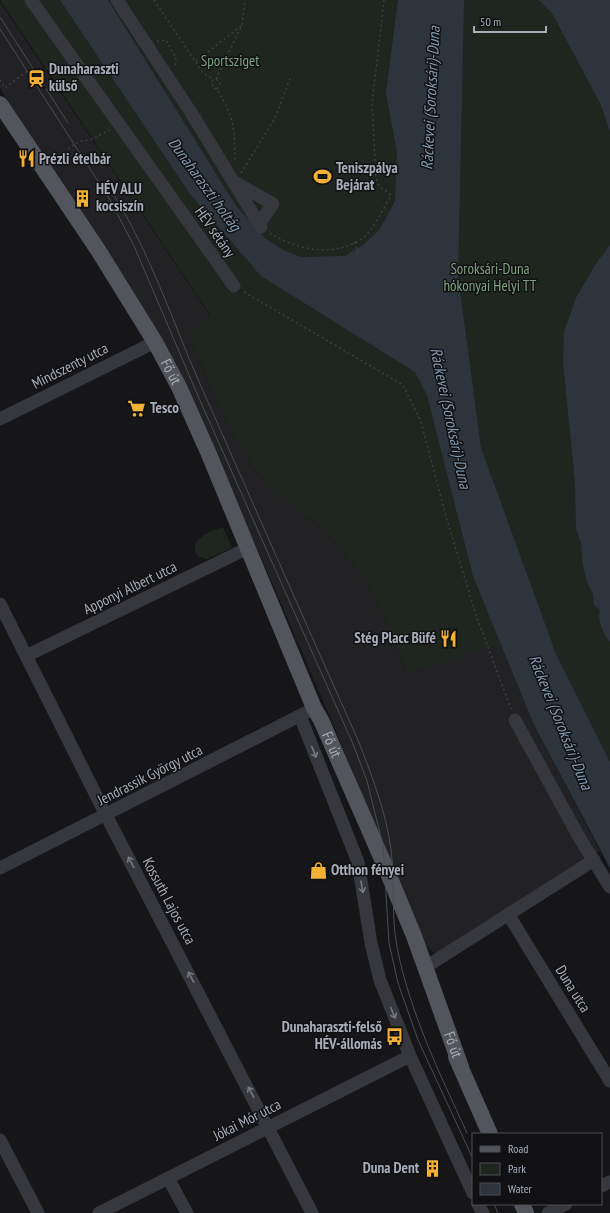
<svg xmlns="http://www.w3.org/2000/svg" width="610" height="1213" viewBox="0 0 610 1213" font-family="'PT Sans Narrow',sans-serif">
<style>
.built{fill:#222225}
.green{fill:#1e261f}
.water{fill:#2c353c}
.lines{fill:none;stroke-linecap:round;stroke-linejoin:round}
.path{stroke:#3d3f44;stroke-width:1.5;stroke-dasharray:2 3;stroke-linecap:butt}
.minor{stroke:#37383d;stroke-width:13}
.major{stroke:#53555c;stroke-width:16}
.tram{stroke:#4a4c52;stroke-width:1}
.oneway{stroke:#757881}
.labels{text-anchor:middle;stroke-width:3;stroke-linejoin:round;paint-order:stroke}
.park-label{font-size:15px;fill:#7fa381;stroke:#111113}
.poi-label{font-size:15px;font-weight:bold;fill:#a8adb8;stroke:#111113;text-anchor:start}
.street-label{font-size:15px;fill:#a8adb8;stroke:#111113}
.water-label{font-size:16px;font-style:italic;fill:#7f9bb3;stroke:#111113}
</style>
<rect width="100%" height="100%" fill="#161618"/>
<!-- built -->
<path class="built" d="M0 2 210 316 187 333 219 406 253 468 277 494 323 529 361 573 386 621 407 674 500 642 534 725 600 851 437 956 420 939 334 726 212 444 0 88Z"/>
<!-- green -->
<g class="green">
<path d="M0 0H610V846L534 725 500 643 407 674 386 621 361 573 323 529 277 494 253 468 219 406 187 333 210 315Z"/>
<path d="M223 527 232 548 207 559 197 556C188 538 210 532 223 527Z"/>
</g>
<!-- water -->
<g class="water">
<path d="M60 0H108L236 206 266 239 283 250 301 257 345 256 363 245 380 229 395 201 397 152 386 93 398 0H464L458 276 481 448 556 654 610 762V868L534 725 473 576 427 395 415 372 261 276 190 194Z"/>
<path d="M539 0H610V132L601 105 552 13Z"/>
<path d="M610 245V642C603 634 597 620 600 610L594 605 593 594 587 582 583 565 581 543 576 529 575 482 563 362 564 332 576 298 595 265Z"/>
</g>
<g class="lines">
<!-- path -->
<g class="path">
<path d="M154 0 203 73 213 79"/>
<path d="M157 41 166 40 176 58 175 66"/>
<path d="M196 61 241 26"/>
<path d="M216 79 242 25 245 0"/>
<path d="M0 80 5 88 30 69"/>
<path d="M217 89 220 83 218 80H213L212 82 213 88 217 89C235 120 234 126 235 161"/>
<path d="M68 149 80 141 90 140 110 130"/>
<path d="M241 173 275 118 291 76"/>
<path d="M270 233C297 250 334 258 363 238 374 229 383 209 390 197V194L379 186 376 178 372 104 384 0"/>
<path d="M355 242 359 257"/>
<path d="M244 292 403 385 421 422 447 520 476 615 511 709"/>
</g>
<!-- minor -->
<g class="minor">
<path d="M31 0 234 286"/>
<path d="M117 0 192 114 261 227"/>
<path d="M236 183 273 204 259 224"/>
<path d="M0 419 155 342"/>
<path d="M0 604 106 815 312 1213"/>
<path d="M26 656 248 548"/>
<path d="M300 716 358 862 371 943 380 980 410 1056 473 1193"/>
<path d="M515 720 579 837 610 887"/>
<path d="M0 868 307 712"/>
<path d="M508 914 610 1081"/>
<path d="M424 968 594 860"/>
<path d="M0 1140 38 1213"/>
<path d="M168 1178 187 1213"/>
<path d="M601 1186 610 1182"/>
<path d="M478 1204 483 1213"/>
<path d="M99 1213 410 1056"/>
<path d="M548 1213 566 1204"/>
</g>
<!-- major -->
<g class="major">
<path id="s1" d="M0 104 98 250 155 342 179 387 208 452 314 708 321 720 385 866 414 936 461 1067"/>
<path d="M456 1057 490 1134"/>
<path d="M522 1204 526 1213"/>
</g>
<!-- tram -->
<g class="tram">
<path d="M0 17 68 123"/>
<path d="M0 29 110 200 134 246 198 396 353 744 367 781 383 845 389 943 398 983 418 1040 473 1159"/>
<path d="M112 192C150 252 172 320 200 384 253 503 305 622 358 740 371 773 387 815 391 850 395 882 391 915 397 947 410 1013 439 1072 467 1133"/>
<path d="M494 1204 498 1213"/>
</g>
</g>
<!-- one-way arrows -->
<defs><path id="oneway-shaft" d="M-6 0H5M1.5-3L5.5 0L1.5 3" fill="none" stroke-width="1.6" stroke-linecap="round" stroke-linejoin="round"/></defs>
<g class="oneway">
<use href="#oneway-shaft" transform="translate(314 752) rotate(68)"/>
<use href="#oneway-shaft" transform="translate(131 862) rotate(-118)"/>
<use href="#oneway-shaft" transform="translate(362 887) rotate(80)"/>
<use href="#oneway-shaft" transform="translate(191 977) rotate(-118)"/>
<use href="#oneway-shaft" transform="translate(393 1013) rotate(68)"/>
<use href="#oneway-shaft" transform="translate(251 1092) rotate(-118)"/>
</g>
<!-- icons -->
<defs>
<symbol id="station-bare" viewBox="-9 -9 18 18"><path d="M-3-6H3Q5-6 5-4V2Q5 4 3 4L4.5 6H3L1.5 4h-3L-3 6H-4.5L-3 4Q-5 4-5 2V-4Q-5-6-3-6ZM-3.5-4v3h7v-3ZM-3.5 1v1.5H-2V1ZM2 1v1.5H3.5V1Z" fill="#f2b134" stroke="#111113" stroke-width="2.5" paint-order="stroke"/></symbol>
<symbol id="restaurant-bare" viewBox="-9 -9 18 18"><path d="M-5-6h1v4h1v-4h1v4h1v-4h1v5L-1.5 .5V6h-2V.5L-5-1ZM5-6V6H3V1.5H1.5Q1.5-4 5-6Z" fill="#f2b134" stroke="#111113" stroke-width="2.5" paint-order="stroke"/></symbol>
<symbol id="stadium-bare" viewBox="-9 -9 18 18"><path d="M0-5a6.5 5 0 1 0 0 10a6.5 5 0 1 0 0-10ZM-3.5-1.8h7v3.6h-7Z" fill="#f2b134" stroke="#111113" stroke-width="2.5" paint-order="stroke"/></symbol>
<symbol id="building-bare" viewBox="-9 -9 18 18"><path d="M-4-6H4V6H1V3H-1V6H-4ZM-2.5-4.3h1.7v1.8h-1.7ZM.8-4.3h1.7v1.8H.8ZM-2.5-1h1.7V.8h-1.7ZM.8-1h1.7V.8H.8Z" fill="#f2b134" stroke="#111113" stroke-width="2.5" paint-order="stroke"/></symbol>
<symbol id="supermarket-bare" viewBox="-9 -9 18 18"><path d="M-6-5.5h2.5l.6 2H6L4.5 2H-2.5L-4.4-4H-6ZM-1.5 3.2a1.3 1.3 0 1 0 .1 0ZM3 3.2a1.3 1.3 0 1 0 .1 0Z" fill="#f2b134" stroke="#111113" stroke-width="2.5" paint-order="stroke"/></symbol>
<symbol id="shop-bare" viewBox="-9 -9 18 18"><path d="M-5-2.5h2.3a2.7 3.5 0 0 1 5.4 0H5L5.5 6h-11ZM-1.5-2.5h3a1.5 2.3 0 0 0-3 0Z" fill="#f2b134" stroke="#111113" stroke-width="2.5" paint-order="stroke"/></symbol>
<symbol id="bus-bare" viewBox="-9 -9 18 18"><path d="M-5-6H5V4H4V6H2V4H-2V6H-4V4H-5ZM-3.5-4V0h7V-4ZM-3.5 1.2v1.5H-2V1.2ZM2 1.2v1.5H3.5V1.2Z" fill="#f2b134" stroke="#111113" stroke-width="2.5" paint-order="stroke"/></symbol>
</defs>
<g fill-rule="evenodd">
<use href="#station-bare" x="24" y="66" width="25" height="25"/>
<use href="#restaurant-bare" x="14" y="146" width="25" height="25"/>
<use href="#stadium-bare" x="310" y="164" width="25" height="25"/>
<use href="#building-bare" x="70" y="186" width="25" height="25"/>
<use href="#supermarket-bare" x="124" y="396" width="25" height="25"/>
<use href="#restaurant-bare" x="436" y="626" width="25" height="25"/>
<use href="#shop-bare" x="306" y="858" width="25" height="25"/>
<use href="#bus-bare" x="382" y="1024" width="25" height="25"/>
<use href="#building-bare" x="420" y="1156" width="25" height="25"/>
</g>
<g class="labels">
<!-- park labels -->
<g class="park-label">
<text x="230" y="66">Sportsziget</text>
<text x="490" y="274">Soroksári-Duna<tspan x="490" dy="17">hókonyai Helyi TT</tspan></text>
</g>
<!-- poi labels -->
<g class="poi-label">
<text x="49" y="74">Dunaharaszti<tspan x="49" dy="17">külső</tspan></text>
<text x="39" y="164">Prézli ételbár</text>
<text x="336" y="173">Teniszpálya<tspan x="336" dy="17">Bejárat</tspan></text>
<text x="96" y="194">HÉV ALU<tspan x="96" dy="17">kocsiszín</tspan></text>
<text x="150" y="413">Tesco</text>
<text x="436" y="643" text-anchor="end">Stég Placc Büfé</text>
<text x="331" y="875">Otthon fényei</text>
<text x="382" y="1032" text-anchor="end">Dunaharaszti-felső<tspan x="382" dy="17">HÉV-állomás</tspan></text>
<text x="419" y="1173" text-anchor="end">Duna Dent</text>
</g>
<!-- street labels -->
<g class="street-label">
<text transform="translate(215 232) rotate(55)" y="5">HÉV sétány</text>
<text transform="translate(70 366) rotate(-27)" y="5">Mindszenty utca</text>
<text dy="5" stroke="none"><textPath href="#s1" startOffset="318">Fő út</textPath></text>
<text transform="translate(130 588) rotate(-26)" y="5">Apponyi Albert utca</text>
<text dy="5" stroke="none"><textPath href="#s1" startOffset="724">Fő út</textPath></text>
<text transform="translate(150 775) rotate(-27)" y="5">Jendrassik György utca</text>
<text transform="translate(169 901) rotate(62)" y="5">Kossuth Lajos utca</text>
<text transform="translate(573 989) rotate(58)" y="5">Duna utca</text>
<text dy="5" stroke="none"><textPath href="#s1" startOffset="1048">Fő út</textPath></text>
<text transform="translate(247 1120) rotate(-27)" y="5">Jókai Mór utca</text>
</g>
<!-- water labels -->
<g class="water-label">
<text transform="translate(430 98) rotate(-87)" y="6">Ráckevei (Soroksári)-Duna</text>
<text transform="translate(205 184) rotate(54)" y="6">Dunaharaszti holtág</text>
<text transform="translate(451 418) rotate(78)" y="6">Ráckevei (Soroksári)-Duna</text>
<text transform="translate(561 722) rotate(68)" y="6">Ráckevei (Soroksári)-Duna</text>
</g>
</g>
<!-- legend -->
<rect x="472" y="1133" width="130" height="72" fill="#111113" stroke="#4d4f55"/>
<rect x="480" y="1146" width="20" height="6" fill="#53555c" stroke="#4d4f55"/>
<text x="508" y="1153" font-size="12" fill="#a8adb8">Road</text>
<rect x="480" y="1163" width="20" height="12" fill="#1e261f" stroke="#4d4f55"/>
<text x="508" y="1173" font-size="12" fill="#a8adb8">Park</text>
<rect x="480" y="1183" width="20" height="12" fill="#2c353c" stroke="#4d4f55"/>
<text x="508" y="1193" font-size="12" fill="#a8adb8">Water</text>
<!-- scale -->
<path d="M474 26v6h72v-6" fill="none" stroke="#a8adb8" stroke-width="2"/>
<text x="480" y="26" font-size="12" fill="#a8adb8" stroke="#111113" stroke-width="3" paint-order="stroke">50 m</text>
</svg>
